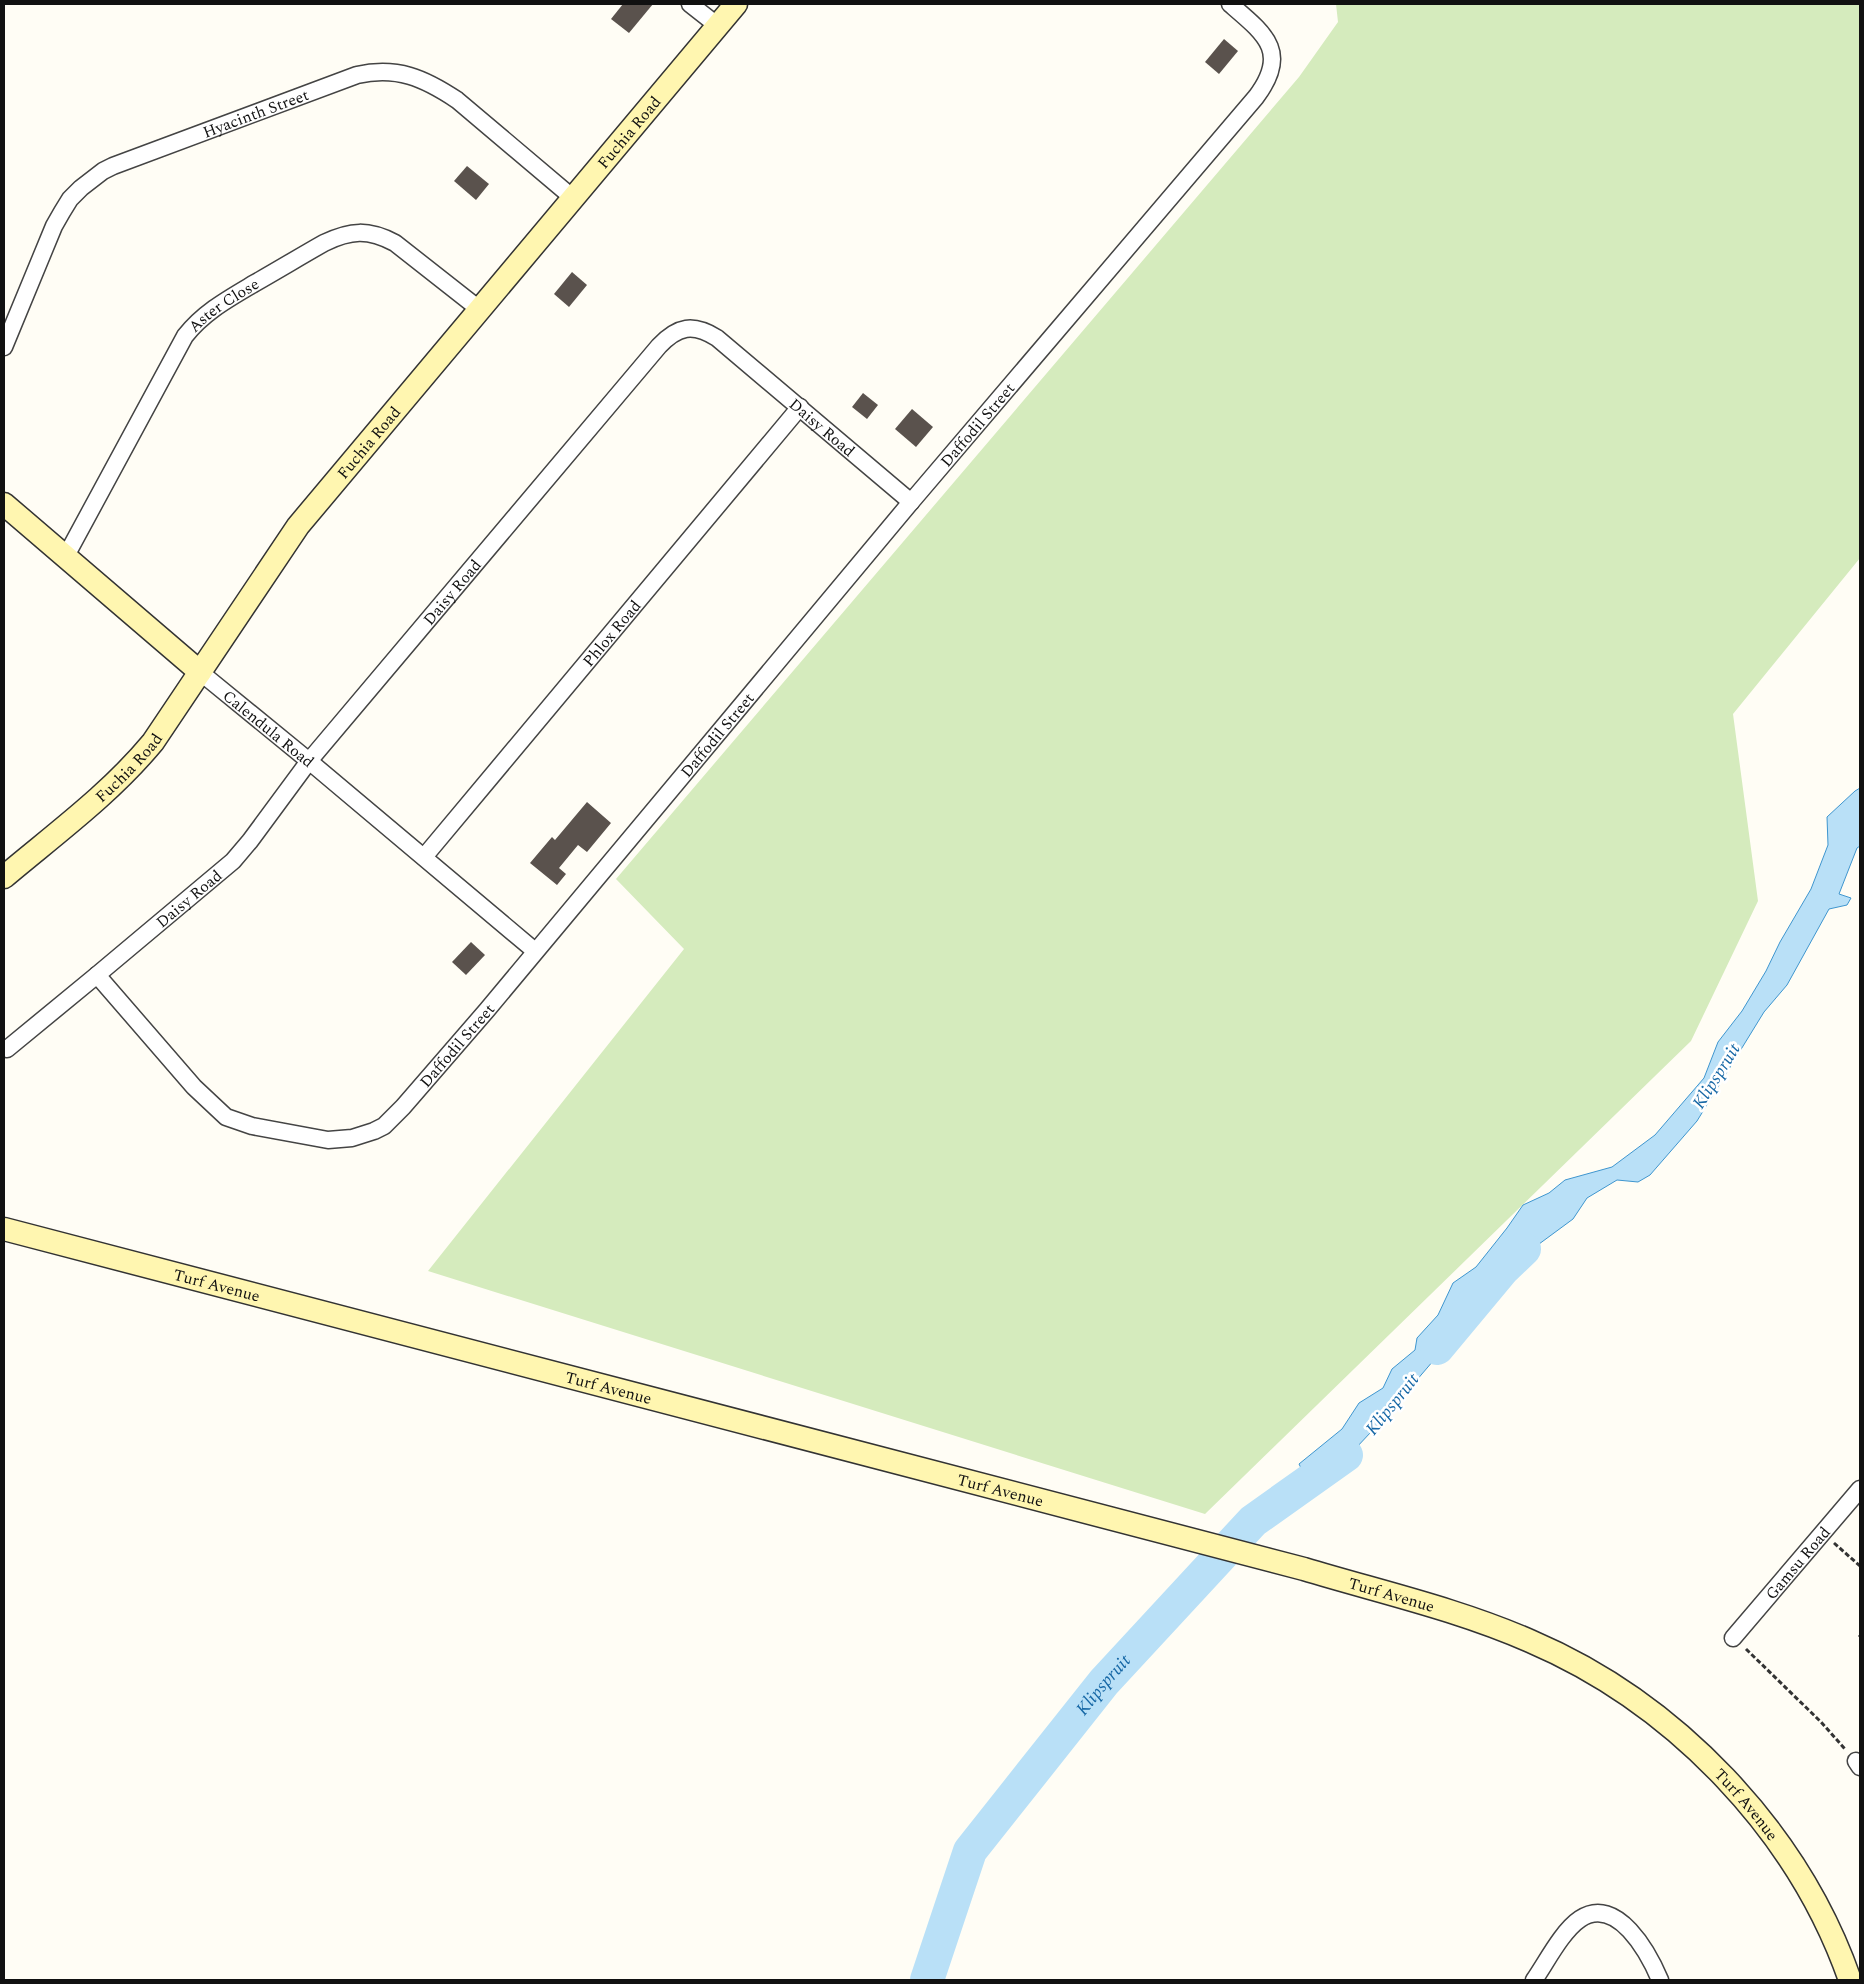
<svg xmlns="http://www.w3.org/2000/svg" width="1864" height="1984" viewBox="0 0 1864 1984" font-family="Spectral,serif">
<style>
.green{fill:#d5ebbd}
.water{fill:#b9e0f7;stroke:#3f96cf}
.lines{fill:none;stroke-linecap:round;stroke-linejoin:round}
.river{stroke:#b9e0f7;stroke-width:34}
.building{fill:#5a524d}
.street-casing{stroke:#444;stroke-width:19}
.secondary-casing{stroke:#333;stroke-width:25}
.path{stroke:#333;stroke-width:3;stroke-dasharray:5 2.5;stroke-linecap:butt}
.street{stroke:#fff;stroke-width:16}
.secondary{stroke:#fff6b0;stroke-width:22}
.labels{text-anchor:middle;stroke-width:5;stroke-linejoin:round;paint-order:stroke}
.street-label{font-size:16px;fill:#111;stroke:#fff}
.water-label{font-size:18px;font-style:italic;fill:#1768a6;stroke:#fff}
</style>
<rect width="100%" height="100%" fill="#fffdf5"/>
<!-- green -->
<path class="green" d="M1336 4H1860V558L1733 714 1758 901 1691 1041 1205 1514 428 1271 684 949 616 879 1299 77 1338 22Z"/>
<!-- water -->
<path class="water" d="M1860 788V846L1857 848 1839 894 1851 898 1847 905 1829 909 1787 985 1764 1012 1697 1121 1650 1175 1638 1182 1617 1180 1587 1198 1573 1219 1535 1247 1470 1301 1463 1326 1386 1416 1340 1465 1310 1486 1299 1464 1342 1429 1359 1403 1383 1388 1392 1369 1415 1350 1417 1338 1438 1315 1453 1283 1476 1267 1507 1228 1523 1205 1549 1193 1565 1180 1612 1167 1655 1135 1704 1078 1718 1042 1742 1011 1766 971 1780 942 1811 889 1828 845 1827 817 1855 791Z"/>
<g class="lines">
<!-- river -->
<g class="river">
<path d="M1437 1348 1502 1270 1524 1249"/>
<path id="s1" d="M927 1980 970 1851 1104 1682 1253 1521 1346 1455"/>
</g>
</g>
<!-- building -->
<g class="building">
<path d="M623 4H653L629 33 611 19Z"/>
<path d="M1224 39 1238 51 1219 74 1205 62Z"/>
<path d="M467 166 489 184 476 200 454 181Z"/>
<path d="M572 272 587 285 569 307 554 294Z"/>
<path d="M863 393 878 405 867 419 852 407Z"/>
<path d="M912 409 933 427 916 447 895 429Z"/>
<path d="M587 802 611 823 587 852 578 845 559 868 566 874 557 885 530 863 552 837 555 840Z"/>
<path d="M471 942 485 955 466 975 452 962Z"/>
</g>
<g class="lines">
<defs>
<g id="street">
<path d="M690 4 718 26"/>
<path id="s2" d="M4 347 54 226 62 212 70 199 81 188 103 171 113 166 357 75C397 66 424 78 457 100L573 198"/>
<path id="s3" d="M66 556 185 336C204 312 228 299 255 283 278 270 301 256 324 243 351 230 368 229 395 243L479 309"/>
<path id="s4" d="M200 672 309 761 535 951"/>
<path id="s5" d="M424 857 800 407"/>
<path id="s6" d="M97 975 194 1087 226 1117 252 1126 328 1140 352 1138 374 1131 384 1126 403 1107 487 1010 911 502 1256 97C1290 52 1265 34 1230 4"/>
<path id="s7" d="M7 1049 97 975 233 861 250 841 309 761 659 346C678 326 693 323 717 338L911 502"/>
<path id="s8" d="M1733 1638 1860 1489"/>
<path d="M1856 1761 1860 1767"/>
<path d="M1534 1980C1546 1963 1562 1931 1580 1919 1617 1894 1649 1954 1660 1980"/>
</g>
<g id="secondary">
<path d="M4 504 200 672"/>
<path id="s9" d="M4 877C55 834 110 794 153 742L298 526 736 4"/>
<path id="s10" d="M4 1229 1304 1569C1380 1592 1457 1609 1530 1641 1675 1703 1798 1831 1850 1980"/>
</g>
</defs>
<!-- street casing -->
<use href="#street" class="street-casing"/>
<!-- secondary casing -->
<use href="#secondary" class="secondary-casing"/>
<!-- path -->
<g class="path">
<path d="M1834 1543 1860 1566"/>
<path d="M1859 1637 1860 1636"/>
<path d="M1746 1649 1821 1722 1845 1749"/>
</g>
<!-- street -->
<use href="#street" class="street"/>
<!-- secondary -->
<use href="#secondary" class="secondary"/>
</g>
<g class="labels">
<!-- street labels -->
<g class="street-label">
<text dy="6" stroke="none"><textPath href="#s2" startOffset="369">Hyacinth Street</textPath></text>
<text dy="6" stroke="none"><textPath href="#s9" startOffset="976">Fuchia Road</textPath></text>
<text dy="6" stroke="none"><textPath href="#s3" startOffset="300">Aster Close</textPath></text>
<text dy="6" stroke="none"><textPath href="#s6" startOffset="1274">Daffodil Street</textPath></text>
<text dy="6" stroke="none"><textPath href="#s7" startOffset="1166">Daisy Road</textPath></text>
<text dy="6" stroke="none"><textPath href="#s9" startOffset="571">Fuchia Road</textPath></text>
<text dy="6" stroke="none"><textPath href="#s7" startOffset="641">Daisy Road</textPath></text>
<text dy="6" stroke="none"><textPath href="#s5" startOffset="292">Phlox Road</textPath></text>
<text dy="6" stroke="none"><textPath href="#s4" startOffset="89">Calendula Road</textPath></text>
<text dy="6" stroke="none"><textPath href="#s6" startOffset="869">Daffodil Street</textPath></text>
<text dy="6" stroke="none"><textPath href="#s9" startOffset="166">Fuchia Road</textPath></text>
<text dy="6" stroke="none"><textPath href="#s7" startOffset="236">Daisy Road</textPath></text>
<text dy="6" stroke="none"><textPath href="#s6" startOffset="464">Daffodil Street</textPath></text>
<text dy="6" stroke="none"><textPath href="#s10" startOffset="220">Turf Avenue</textPath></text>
<text dy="6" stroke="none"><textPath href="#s10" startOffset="625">Turf Avenue</textPath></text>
<text dy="6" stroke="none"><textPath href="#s10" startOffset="1030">Turf Avenue</textPath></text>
<text dy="6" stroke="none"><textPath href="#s8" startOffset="99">Gamsu Road</textPath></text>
<text dy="6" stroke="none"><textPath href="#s10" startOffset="1435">Turf Avenue</textPath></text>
<text dy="6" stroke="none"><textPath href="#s10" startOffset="1855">Turf Avenue</textPath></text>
</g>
<!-- water labels -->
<g class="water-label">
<text transform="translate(1716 1076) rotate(-58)" y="6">Klipspruit</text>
<text transform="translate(1392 1404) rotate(-51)" y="6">Klipspruit</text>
<text dy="6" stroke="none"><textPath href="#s1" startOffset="349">Klipspruit</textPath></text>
</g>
</g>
<!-- border -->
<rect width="1864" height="1984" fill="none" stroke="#111111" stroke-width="10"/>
</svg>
